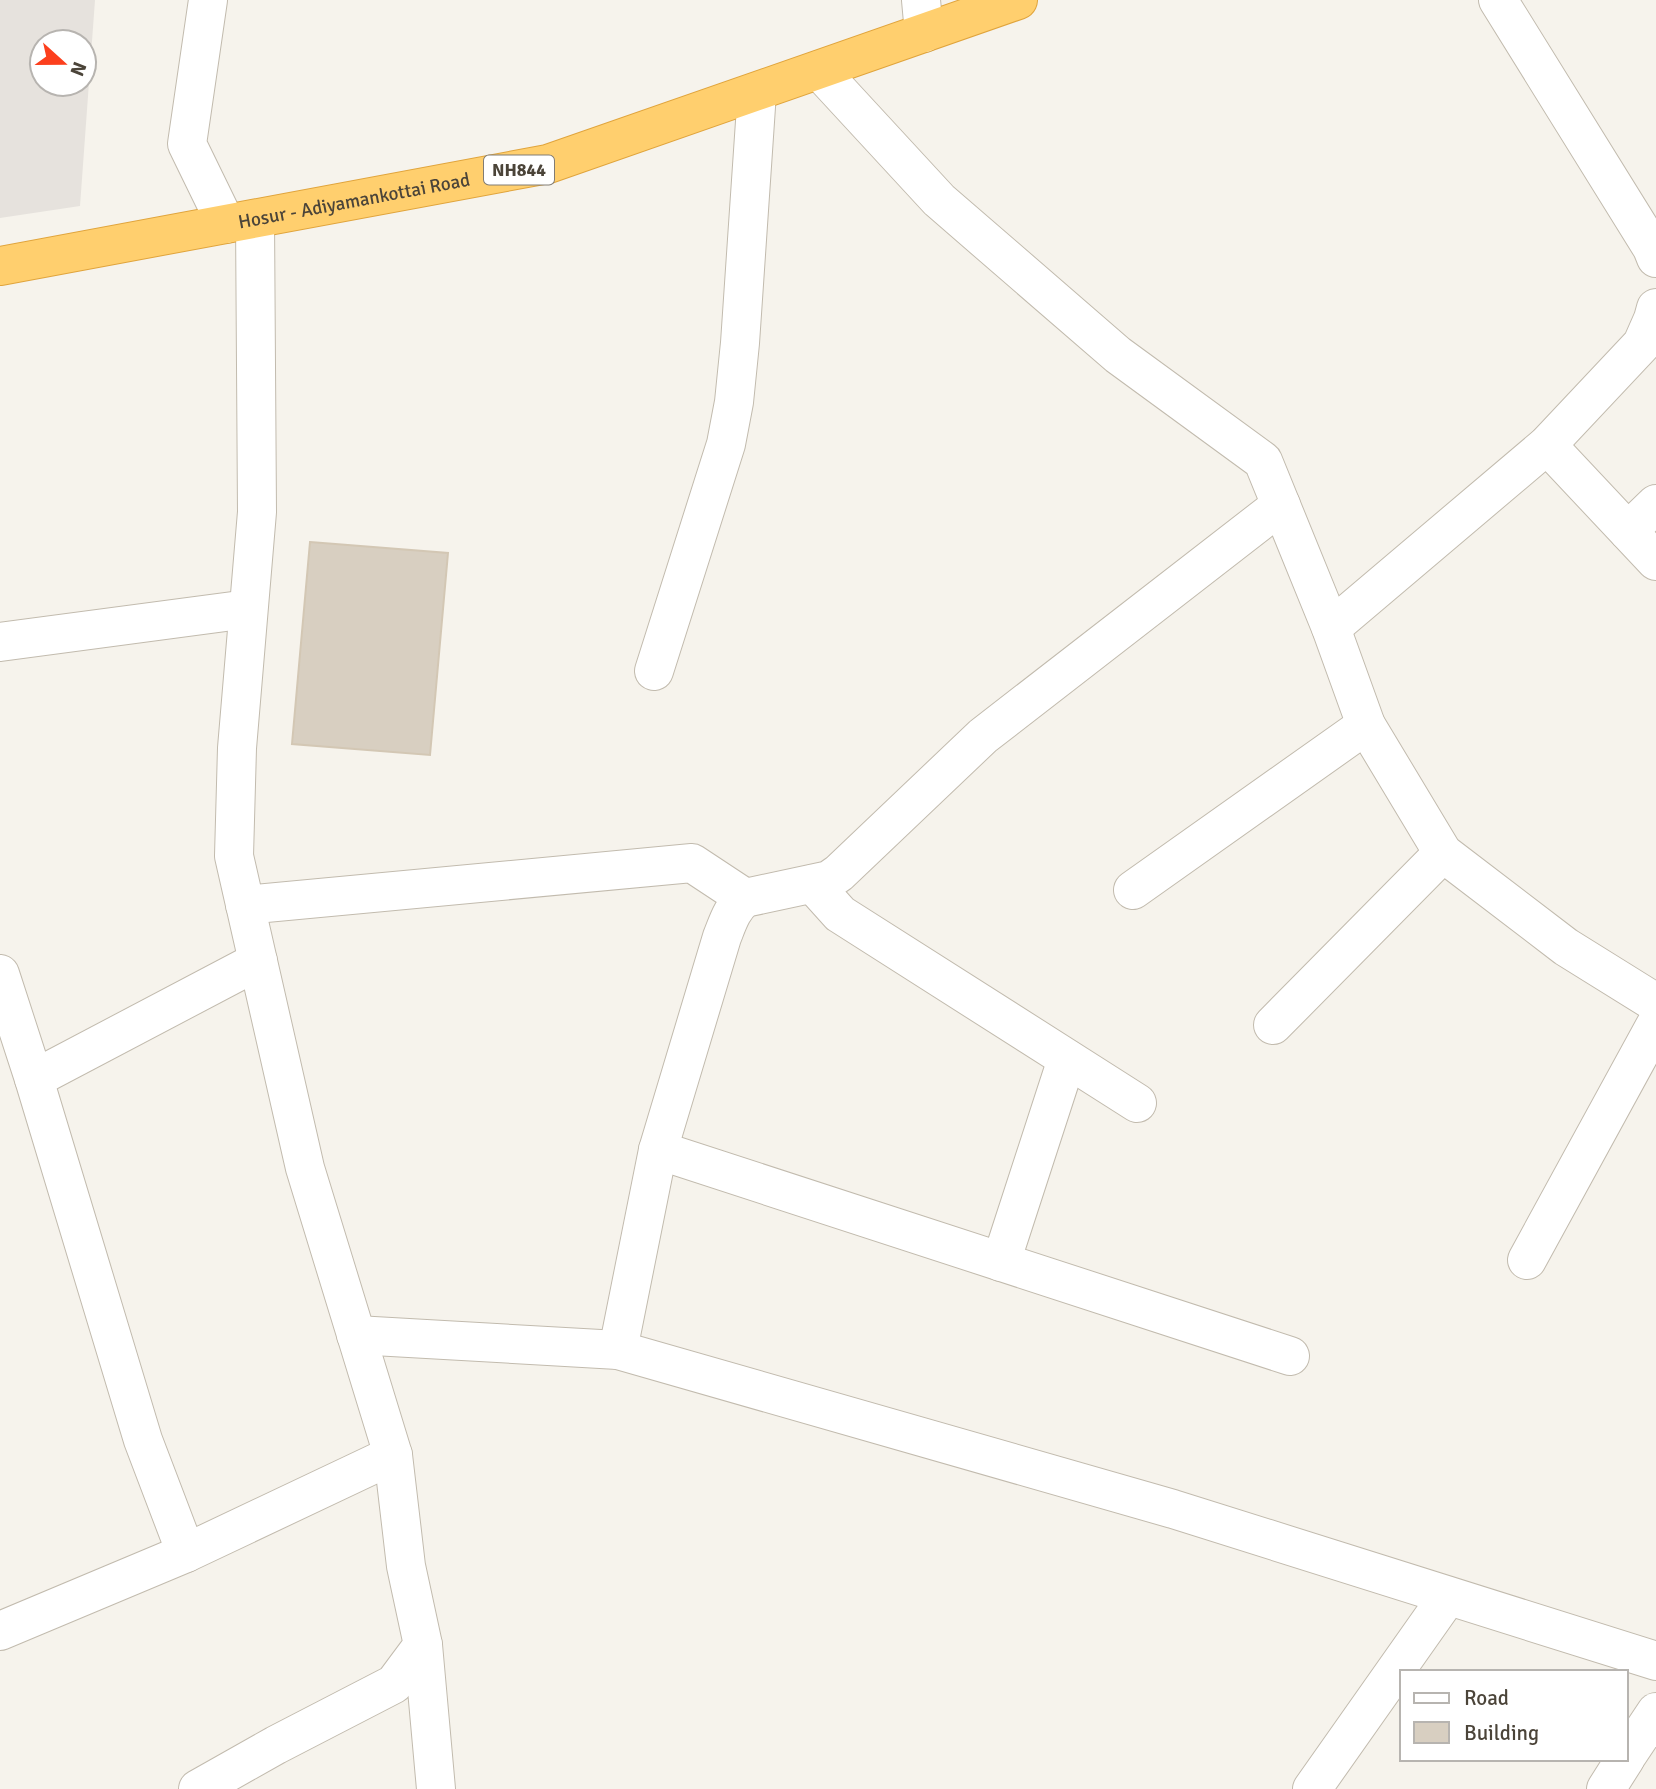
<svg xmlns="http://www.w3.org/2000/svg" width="1656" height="1789" viewBox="0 0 1656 1789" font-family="Signika,sans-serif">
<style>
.industrial{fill:#e6e2dd;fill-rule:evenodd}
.building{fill:#d8cfc1;stroke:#d3c7b4;stroke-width:2}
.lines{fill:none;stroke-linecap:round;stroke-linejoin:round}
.minor-casing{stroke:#c2bbae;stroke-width:40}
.highway-casing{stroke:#e0a43c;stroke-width:40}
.minor{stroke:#fff;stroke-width:38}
.highway{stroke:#ffcf6e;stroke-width:38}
.labels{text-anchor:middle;stroke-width:7;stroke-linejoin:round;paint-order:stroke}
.shield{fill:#fff;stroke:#817c74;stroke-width:2}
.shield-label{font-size:18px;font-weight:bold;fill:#4b4439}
.street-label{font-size:19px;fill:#4b4439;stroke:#fff}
</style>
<rect width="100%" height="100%" fill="#f6f3ec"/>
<!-- industrial -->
<path class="industrial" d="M0 0H95L80 206 0 218ZM42 42H84V84H42Z"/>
<!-- building -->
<path class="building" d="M310 542 448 553 430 755 292 744Z"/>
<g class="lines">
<defs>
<g id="minor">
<path d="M208 0 187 144 226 224"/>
<path d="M921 0 924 33"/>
<path d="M1498 0 1652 248 1656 258"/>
<path d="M819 70 939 200 1118 355 1263 461 1331 628 1366 725 1443 853 1566 947 1656 1003"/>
<path d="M1547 445 1656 561"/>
<path d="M1628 531 1656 504"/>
<path d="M1331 628 1547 445 1642 344 1653 319 1656 308"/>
<path d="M0 642 248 609"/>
<path d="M654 671 726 444 734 402 740 343 757 92"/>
<path d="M813 884 840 914 1137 1103"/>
<path d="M1133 890 1366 725"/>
<path d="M245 905 692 863 745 898"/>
<path d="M0 974 34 1079 143 1440 186 1553 393 1455"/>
<path d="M1273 1025 1443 853"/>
<path d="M34 1079 258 961"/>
<path d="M658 1150 1290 1356"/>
<path d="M1527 1260 1656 1024"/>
<path d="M1001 1262 1067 1059"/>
<path d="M356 1335 618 1350 1173 1509 1656 1661"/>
<path d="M618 1350 658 1150 722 937C728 922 732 908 745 898L829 880 839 873 983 736 1281 505"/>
<path d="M0 1631 186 1553"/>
<path d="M423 1645 436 1789"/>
<path d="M1626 1757 1656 1712"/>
<path d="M198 1789 276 1745 394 1684 423 1645 406 1566 393 1455 305 1168 234 856 237 748 257 512 255 219"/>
<path d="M1312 1789 1448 1596"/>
<path d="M1606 1789 1625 1759"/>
</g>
<g id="highway">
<path id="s1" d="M0 266 548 164 1018 0"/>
</g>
</defs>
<!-- minor casing -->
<use href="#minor" class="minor-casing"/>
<!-- highway casing -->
<use href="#highway" class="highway-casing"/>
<!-- minor -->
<use href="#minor" class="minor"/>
<!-- highway -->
<use href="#highway" class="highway"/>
</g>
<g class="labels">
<!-- shield labels -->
<rect class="shield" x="484" y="155.5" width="70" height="29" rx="5"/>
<g class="shield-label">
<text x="519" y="176">NH844</text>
</g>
<!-- street labels -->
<g class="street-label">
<text dy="7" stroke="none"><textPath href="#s1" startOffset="360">Hosur - Adiyamankottai Road</textPath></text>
</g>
</g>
<!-- legend -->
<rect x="1400" y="1670" width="228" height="91" fill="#ffffff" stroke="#b7b4b0" stroke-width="2"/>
<rect x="1414" y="1693" width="35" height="10" fill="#ffffff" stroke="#b7b4b0" stroke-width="2"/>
<text x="1464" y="1705" font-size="21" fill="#4b4439">Road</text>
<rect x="1414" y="1722" width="35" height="21" fill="#d8cfc1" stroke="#b7b4b0" stroke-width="2"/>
<text x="1464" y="1740" font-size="21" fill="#4b4439">Building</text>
<!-- north arrow -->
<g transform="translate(63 63) rotate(111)"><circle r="33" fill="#ffffff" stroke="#b7b4b0" stroke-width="2"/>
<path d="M0-5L12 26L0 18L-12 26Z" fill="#fc3f1d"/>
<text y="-10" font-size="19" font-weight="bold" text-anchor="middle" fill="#4b4439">N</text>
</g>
</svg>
